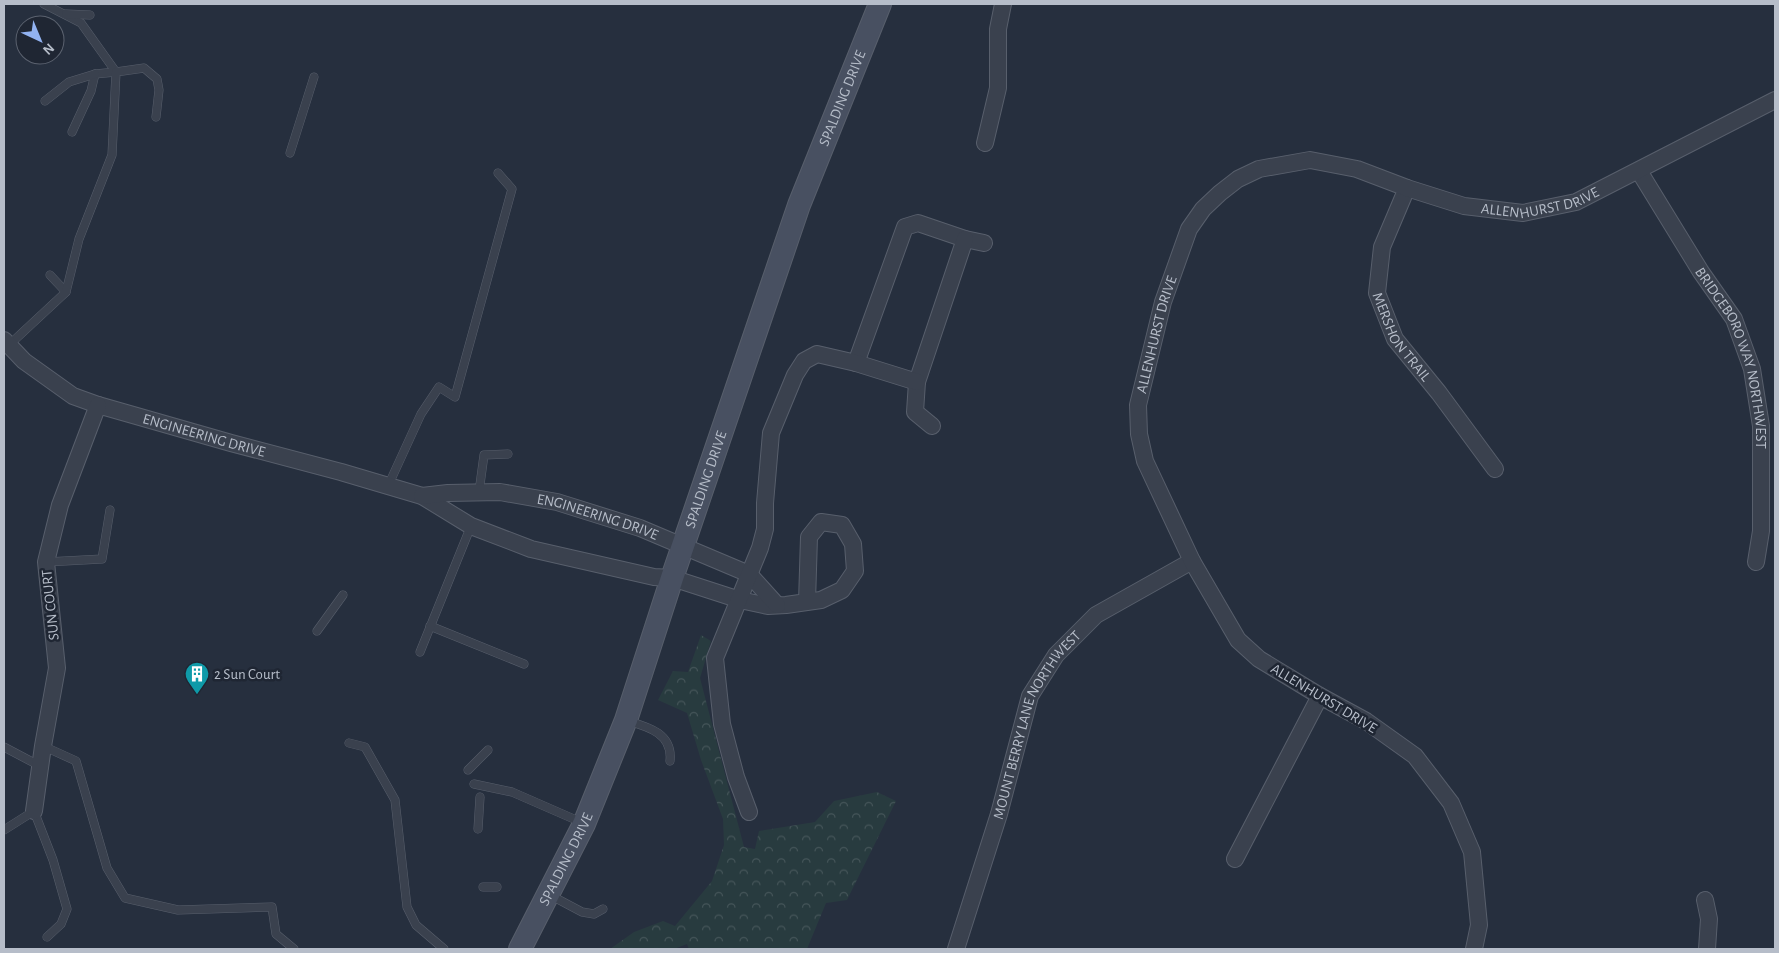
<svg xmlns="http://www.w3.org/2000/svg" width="1779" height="953" viewBox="0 0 1779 953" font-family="'Alegreya Sans',sans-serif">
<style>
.forest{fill:url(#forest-crowns)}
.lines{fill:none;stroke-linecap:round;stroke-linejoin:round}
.service-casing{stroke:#585f6c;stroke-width:9}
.minor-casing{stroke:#585f6c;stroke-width:18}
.secondary-casing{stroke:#585f6c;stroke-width:24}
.service{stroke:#3a414e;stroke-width:8}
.minor{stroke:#3a414e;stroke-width:16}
.secondary{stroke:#485061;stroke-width:22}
.labels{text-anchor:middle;stroke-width:5;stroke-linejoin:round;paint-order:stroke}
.street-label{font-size:15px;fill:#b6bdc9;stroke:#1f2633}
.poi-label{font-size:15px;fill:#b6bdc9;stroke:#1f2633;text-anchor:start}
</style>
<defs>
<pattern id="forest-crowns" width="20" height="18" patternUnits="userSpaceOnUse" patternTransform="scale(1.25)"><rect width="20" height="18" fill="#283b3f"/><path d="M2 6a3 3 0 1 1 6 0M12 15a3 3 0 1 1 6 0" fill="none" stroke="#455559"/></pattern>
</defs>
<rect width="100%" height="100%" fill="#262f3e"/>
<!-- forest -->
<path class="forest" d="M701 635 711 641 700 678 744 847 755 849 759 831 815 822 834 801 877 792 896 801 847 900 826 903 807 949H689L687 944 674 949H610L634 932 663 921 675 926 712 881 724 845 723 819 701 760 687 713 658 700 673 671 688 672Z"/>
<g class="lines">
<defs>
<g id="service">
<path d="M44 4 81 23 116 72 95 74 91 91 72 132"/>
<path d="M66 14 90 15"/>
<path d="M45 101 69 82 95 74"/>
<path d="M290 153 314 77"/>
<path d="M50 275 66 292"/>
<path d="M9 345 66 292 79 239 112 155 116 72 144 68 157 79 159 90 156 117"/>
<path d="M388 486 421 414 439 387 455 397 512 189 498 173"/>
<path d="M479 492 484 455 508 454"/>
<path d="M46 562 102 559 110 510"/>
<path d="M430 626 524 664"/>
<path d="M317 631 343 595"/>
<path d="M420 652 471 526"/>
<path d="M628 721C649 727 673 734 670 761"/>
<path d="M349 743 365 747 395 800 407 907 416 925 444 949"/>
<path d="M43 746 76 761 107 868 125 898 178 910 272 907 276 934 294 949"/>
<path d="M4 747 40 766"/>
<path d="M468 770 488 750"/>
<path d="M474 784 512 792 583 823"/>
<path d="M478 829 480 797"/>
<path d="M4 830 34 811 53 860 67 909 61 924 47 937"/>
<path d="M483 887H497"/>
<path d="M550 895 582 912 594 914 603 909"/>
</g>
<g id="minor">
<path d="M985 143 998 88V29L1003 4"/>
<path id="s1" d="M1639 171 1701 272 1734 319 1752 369 1761 426V531L1756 562"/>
<path id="s2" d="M1407 188 1382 247 1377 293 1395 339 1439 393 1495 469"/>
<path id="s3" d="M4 340 24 361 73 396 98 405 231 443 341 472 422 496 471 526 531 549 654 577 672 578 740 600 768 606 786 605 821 600 842 590 855 571 853 544 842 525 821 522 809 537 807 602"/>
<path d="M856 363 905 227 918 223 965 239 984 243"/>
<path d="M932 426 915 412 917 382 965 239"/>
<path id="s4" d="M422 496 448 493 500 492 557 502 640 528 749 574 777 605"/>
<path d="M34 811 43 746 57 668 46 562 60 505 98 405"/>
<path d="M749 812 736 777 722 724 715 658 760 548 765 529V503L771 433 795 375 804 361 817 354 856 363 917 382"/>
<path d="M1235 859 1320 696"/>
<path d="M1705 900 1709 919 1707 949"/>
<path id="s5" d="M956 949 999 814 1030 696 1056 655 1096 615 1192 561"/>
<path id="s6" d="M1474 949 1479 925 1472 852 1451 803 1415 756 1366 721 1320 696 1259 659 1238 640 1192 561 1145 461 1139 434 1138 405 1163 302 1189 229 1203 209 1220 193 1238 179 1259 169 1310 160 1357 169 1407 188 1464 206 1523 213 1576 202 1775 100"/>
</g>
<g id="secondary">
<path id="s7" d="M520 949 584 824 626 720 672 578 799 205 880 4"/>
</g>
</defs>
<!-- service casing -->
<use href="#service" class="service-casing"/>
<!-- minor casing -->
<use href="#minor" class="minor-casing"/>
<!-- secondary casing -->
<use href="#secondary" class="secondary-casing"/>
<!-- service -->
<use href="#service" class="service"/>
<!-- minor -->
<use href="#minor" class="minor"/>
<!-- secondary -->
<use href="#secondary" class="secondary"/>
</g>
<!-- icons -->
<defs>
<symbol id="building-pin" viewBox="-11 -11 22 30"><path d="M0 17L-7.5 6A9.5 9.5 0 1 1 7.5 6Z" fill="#0f9aa8" stroke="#1f2633"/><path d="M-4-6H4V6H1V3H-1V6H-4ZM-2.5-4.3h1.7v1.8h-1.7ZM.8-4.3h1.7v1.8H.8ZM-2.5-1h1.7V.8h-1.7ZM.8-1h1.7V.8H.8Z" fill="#fff"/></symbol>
</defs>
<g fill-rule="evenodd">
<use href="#building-pin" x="183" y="660" width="28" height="38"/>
</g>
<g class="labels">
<!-- street labels -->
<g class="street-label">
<text dy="5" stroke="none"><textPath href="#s7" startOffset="911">SPALDING DRIVE</textPath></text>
<text dy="5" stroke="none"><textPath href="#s6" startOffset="1249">ALLENHURST DRIVE</textPath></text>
<text dy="5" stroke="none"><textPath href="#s6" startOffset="754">ALLENHURST DRIVE</textPath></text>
<text dy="5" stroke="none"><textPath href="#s2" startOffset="161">MERSHON TRAIL</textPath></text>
<text dy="5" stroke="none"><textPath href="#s1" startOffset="212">BRIDGEBORO WAY NORTHWEST</textPath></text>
<text dy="5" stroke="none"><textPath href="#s3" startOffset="226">ENGINEERING DRIVE</textPath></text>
<text dy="5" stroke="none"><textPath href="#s7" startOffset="506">SPALDING DRIVE</textPath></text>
<text dy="5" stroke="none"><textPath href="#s4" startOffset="179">ENGINEERING DRIVE</textPath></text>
<text transform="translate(50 605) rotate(-96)" y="5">SUN COURT</text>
<text transform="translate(1324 698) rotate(31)" y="5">ALLENHURST DRIVE</text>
<text dy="5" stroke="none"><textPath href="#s5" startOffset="240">MOUNT BERRY LANE NORTHWEST</textPath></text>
<text dy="5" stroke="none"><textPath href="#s7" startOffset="101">SPALDING DRIVE</textPath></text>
</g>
<!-- poi labels -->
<g class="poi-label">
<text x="214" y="679">2 Sun Court</text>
</g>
</g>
<!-- border -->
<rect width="1779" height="953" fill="none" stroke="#b6bdc9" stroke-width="10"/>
<!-- north arrow -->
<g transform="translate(40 40) rotate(136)"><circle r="24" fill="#1f2633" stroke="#5b626f"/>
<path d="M0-4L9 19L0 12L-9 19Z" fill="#92b3f2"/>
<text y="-8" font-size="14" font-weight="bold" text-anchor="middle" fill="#b6bdc9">N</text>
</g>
</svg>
